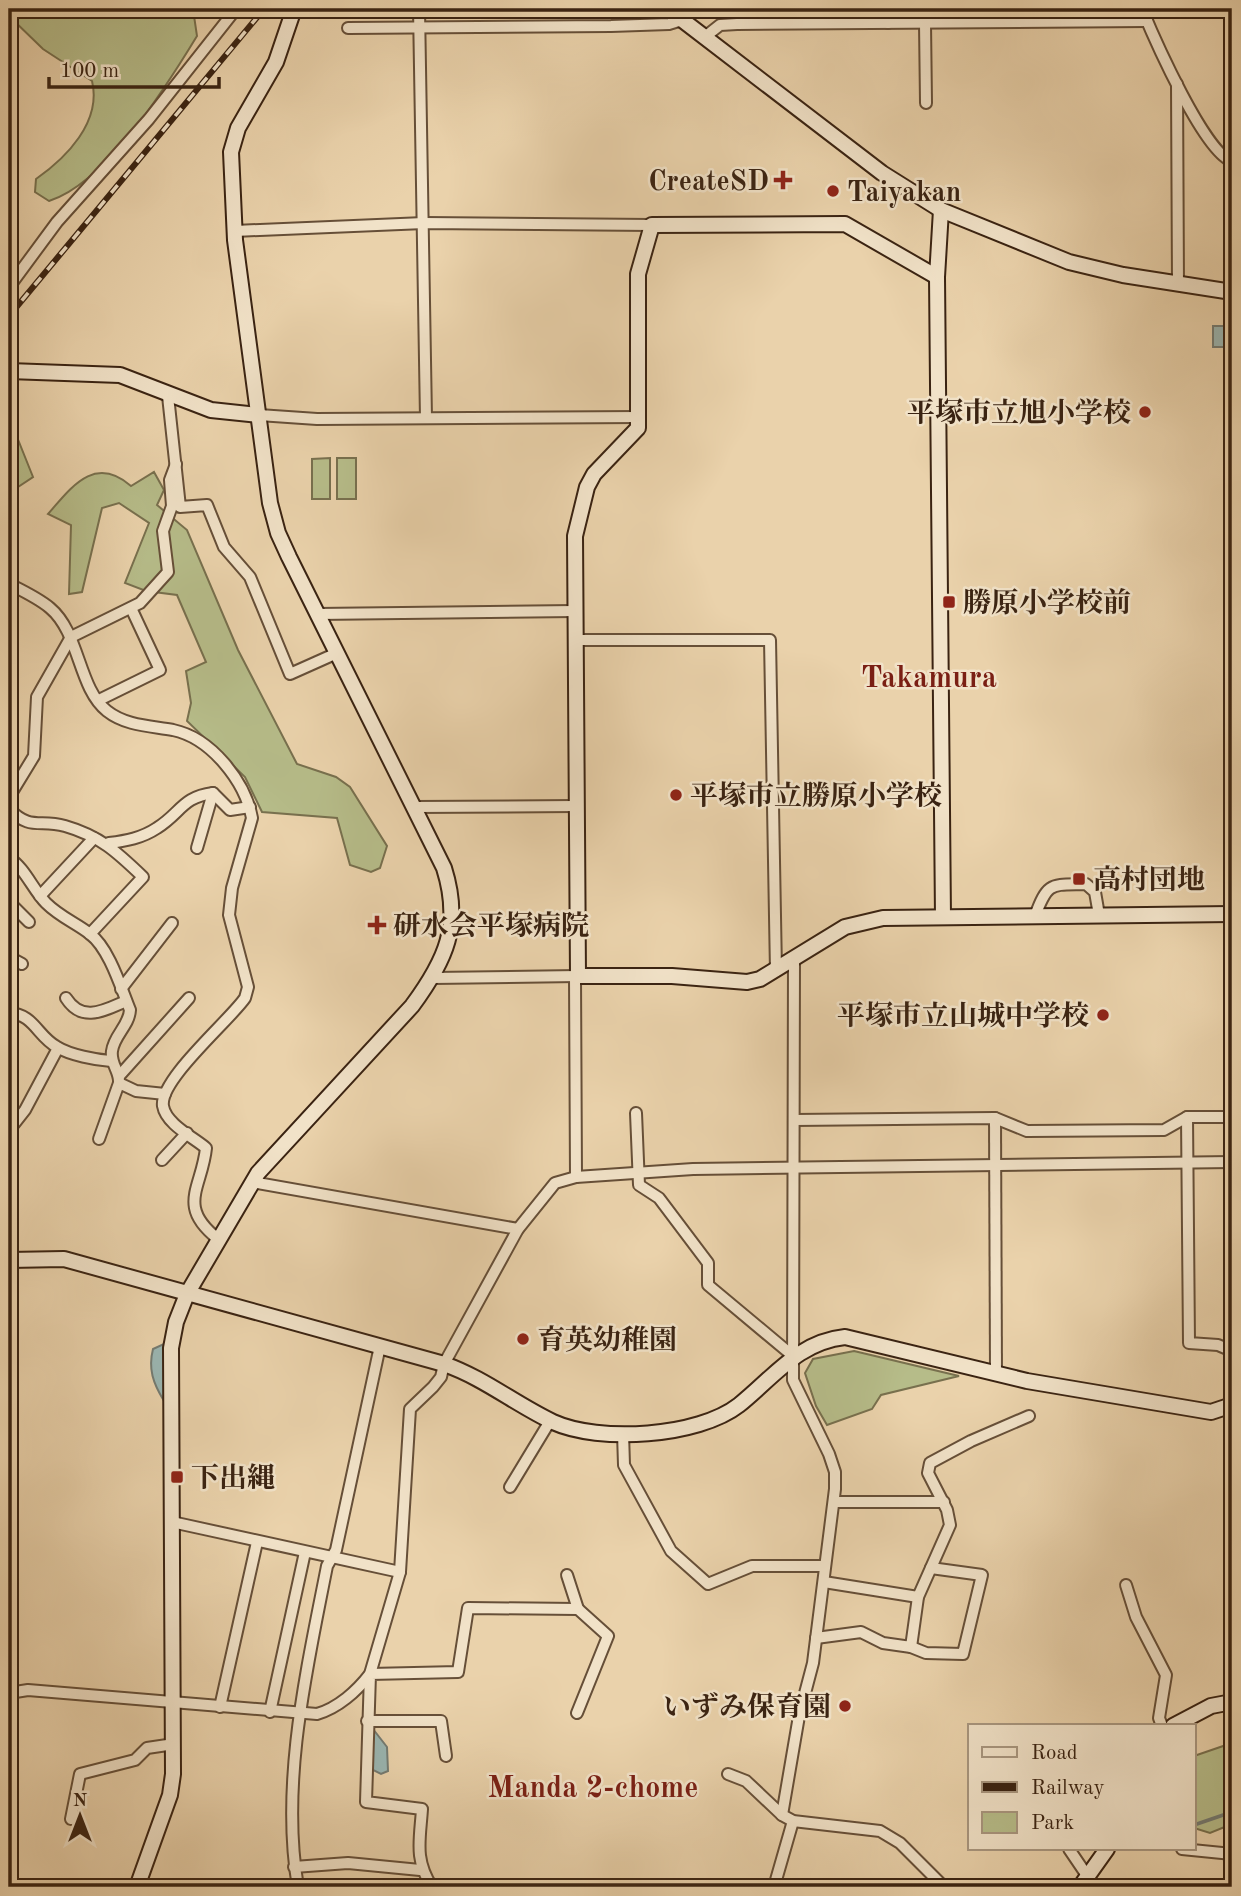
<svg xmlns="http://www.w3.org/2000/svg" width="1241" height="1896" viewBox="0 0 1241 1896" font-family="'Old Standard TT','Noto Serif JP',serif">
<style>
.green{fill:#b6bc89;stroke:#78704e;stroke-width:2}
.water{fill:#9ab6b2;stroke:#747b72;stroke-width:2}
.lines{fill:none;stroke-linecap:round;stroke-linejoin:round}
.stream{stroke:#747b72;stroke-width:3.5}
.street-casing{stroke:#664f38;stroke-width:14}
.secondary-casing{stroke:#3a2312;stroke-width:18}
.street{stroke:#f1e2c8;stroke-width:10}
.secondary{stroke:#f1e2c8;stroke-width:14}
.rail-casing{stroke:#3a2312;stroke-width:6}
.rail{stroke:#f1e2c8;stroke-width:3.5;stroke-dasharray:10;stroke-linecap:butt}
.poi-dot{fill:#8f2418;stroke:#f1e2c8;stroke-width:2.5}
.labels{text-anchor:middle;stroke-width:5;stroke-linejoin:round;paint-order:stroke}
.poi-label{font-size:28px;font-weight:bold;fill:#3a2312;stroke:#f1e2c8;text-anchor:start}
.neighbourhood-label{font-size:30px;font-weight:bold;fill:#7a1f14;stroke:#f1e2c8}
</style>
<rect width="100%" height="100%" fill="#ead2ab"/>
<filter id="stains"><feTurbulence type="fractalNoise" baseFrequency=".00286" numOctaves="4"/><feColorMatrix values="0 0 0 0 .2 0 0 0 0 .09 0 0 0 0 .02 0 0 0 .5 -.17"/></filter>
<radialGradient id="worn" r=".72"><stop offset=".6" stop-color="#630" stop-opacity="0"/><stop offset="1" stop-color="#630" stop-opacity=".3"/></radialGradient>
<!-- green -->
<g class="green">
<path d="M9 9H193L197 36C166 87 106 183 49 201L35 192 36 179C66 158 102 122 92 81L43 49 9 16Z"/>
<path d="M9 435 17 437 33 477 9 493Z"/>
<path d="M330 458V499H312V459Z"/>
<rect x="337" y="458" width="19" height="41"/>
<path d="M154 472 164 490 157 505 187 530 238 650 297 764 336 777 350 787 387 846 380 868 371 872 350 865 337 818 262 812 245 777 187 721 191 703 186 671 206 662 177 595 146 591 125 583 149 523 119 503 102 508 82 592 69 594 71 525 48 514C71 488 94 454 131 486Z"/>
<path d="M854 1351 959 1376 881 1395 872 1409 827 1425 816 1406 805 1373 813 1359Z"/>
<path d="M1232 1743V1824L1210 1833 1194 1828V1756Z"/>
</g>
<!-- water -->
<g class="water">
<rect x="1213" y="326" width="19" height="21"/>
<path d="M166 1343 164 1401C153 1383 148 1369 153 1349Z"/>
<path d="M373 1729 387 1747 388 1771 381 1774 371 1769Z"/>
</g>
<g class="lines">
<!-- stream -->
<path class="stream" d="M1194 1825 1232 1812"/>
<defs>
<g id="street">
<path d="M419 9 426 418"/>
<path d="M888 9V23"/>
<path d="M1142 9C1154 38 1205 154 1232 161"/>
<path d="M925 23 926 103"/>
<path d="M348 28 611 26 669 24 682 20"/>
<path d="M706 36 720 25 737 24 1147 21"/>
<path d="M1177 84 1178 285"/>
<path d="M235 231 424 223 652 225"/>
<path d="M9 287 57 222 149 119 236 9"/>
<path d="M168 396 180 507 207 505 224 547 250 577 290 674 337 653"/>
<path d="M259 415 317 419 640 417"/>
<path d="M9 584C23 591 38 598 50 608 80 633 78 688 107 711 126 726 151 726 173 730 211 738 245 781 252 818L232 888 229 915 248 987 245 998C230 1020 159 1080 163 1106 166 1124 193 1137 206 1148 202 1188 176 1206 218 1239"/>
<path d="M317 614 575 611"/>
<path d="M575 640H770L776 971"/>
<path d="M99 700 160 670 131 608"/>
<path d="M9 797 34 756 37 697 71 637 140 603 168 572 163 531 172 506 170 480 176 464"/>
<path d="M415 807 575 806"/>
<path d="M9 809C31 831 39 819 65 826 100 836 117 852 143 877L90 934"/>
<path d="M109 843C126 841 142 838 157 828 181 813 182 797 213 793L230 810 250 807"/>
<path d="M197 848 213 793"/>
<path d="M9 858C25 868 33 890 46 903 60 917 76 923 90 934 109 948 121 988 130 1010 129 1026 114 1035 112 1051 110 1064 120 1071 119 1083L136 1091 165 1094"/>
<path d="M40 896 94 838"/>
<path d="M9 902 29 922"/>
<path d="M1035 916C1048 881 1051 885 1086 884L1095 892 1099 915"/>
<path d="M9 957 22 964"/>
<path d="M794 959 793 1380 829 1454 835 1472V1489L813 1663 799 1716 782 1815 793 1821 880 1831 900 1843 944 1887"/>
<path d="M575 976 576 1177"/>
<path d="M433 978 578 976"/>
<path d="M121 989 172 923"/>
<path d="M66 998C82 1023 103 1011 126 1001"/>
<path d="M9 1013C34 1014 37 1036 57 1047 70 1055 96 1060 111 1061"/>
<path d="M120 1075 189 998"/>
<path d="M636 1113 639 1185 659 1198 708 1263V1285L793 1356"/>
<path d="M1187 1117 1189 1343 1218 1345 1232 1351"/>
<path d="M995 1118 996 1374"/>
<path d="M794 1120 995 1118 1027 1131 1164 1130 1187 1117H1232"/>
<path d="M14 1124 25 1110 58 1048"/>
<path d="M99 1139 119 1083"/>
<path d="M162 1160 187 1133"/>
<path d="M252 1182 518 1229"/>
<path d="M623 1433 624 1465 671 1551 708 1584 752 1566H824"/>
<path d="M510 1487 550 1421"/>
<path d="M834 1502H944"/>
<path d="M172 1522 400 1572"/>
<path d="M567 1575 578 1609"/>
<path d="M824 1582 918 1597"/>
<path d="M1126 1585 1136 1617 1166 1675 1159 1718 1162 1726"/>
<path d="M816 1638 861 1632 883 1643 911 1647 918 1597 950 1525 947 1510 928 1473 930 1463 971 1441 1029 1416"/>
<path d="M911 1647 926 1653 963 1654 982 1575 931 1568"/>
<path d="M9 1693 28 1690 317 1714C338 1708 357 1691 370 1674L400 1572 410 1409 433 1387 441 1377 444 1364 518 1229 555 1183 576 1177 693 1169 1232 1162"/>
<path d="M220 1707 257 1542"/>
<path d="M270 1712 305 1552"/>
<path d="M367 1721H441L446 1756"/>
<path d="M728 1774 746 1781 782 1815"/>
<path d="M71 1819 80 1774 135 1760 147 1748 174 1744"/>
<path d="M1069 1849 1088 1877"/>
<path d="M1182 1849 1232 1854"/>
<path d="M294 1867 348 1863 420 1870"/>
<path d="M298 1887C280 1783 307 1668 327 1566L336 1550 380 1346"/>
<path d="M432 1887C414 1859 420 1840 422 1809L366 1802 370 1674 458 1672 468 1608 578 1609 608 1636 577 1713"/>
<path d="M774 1887 793 1821"/>
</g>
<g id="secondary">
<path d="M668 9 882 173 941 210 1069 262 1123 275 1232 292"/>
<path d="M941 210 937 277 943 917"/>
<path d="M937 277 845 224 652 225 638 274V428L594 474 587 487 575 536 578 976H672L747 982 760 979 845 927 883 918 1232 914"/>
<path d="M9 371 120 375 211 410 259 415"/>
<path d="M9 1260 64 1259 444 1364C484 1378 515 1404 553 1422 599 1443 698 1437 739 1405 774 1377 798 1342 845 1337L1027 1381 1211 1412 1232 1405"/>
<path d="M1173 1726 1211 1706 1232 1702"/>
<path d="M137 1887 170 1795 173 1774 171 1348 176 1322 187 1294 258 1173 412 1006C446 960 462 925 444 868L289 557 278 533 270 503 235 240 231 152 238 128 276 62 294 9"/>
<path d="M1080 1887 1107 1849"/>
</g>
</defs>
<!-- street casing -->
<use href="#street" class="street-casing"/>
<!-- secondary casing -->
<use href="#secondary" class="secondary-casing"/>
<!-- street -->
<use href="#street" class="street"/>
<!-- secondary -->
<use href="#secondary" class="secondary"/>
<defs>
<path id="rail" d="M9 316 264 9"/>
</defs>
<!-- rail casing -->
<use href="#rail" class="rail-casing"/>
<!-- rail -->
<use href="#rail" class="rail"/>
</g>
<!-- markers -->
<g class="poi-dot">
<path d="M779.5 169.5h7v7h7v7h-7v7h-7v-7h-7v-7h7z"/>
<circle cx="833" cy="191" r="7"/>
<circle cx="1145" cy="412" r="7"/>
<rect x="942" y="595" width="14" height="14" rx="3.5"/>
<circle cx="676" cy="795" r="7"/>
<rect x="1072" y="872" width="14" height="14" rx="3.5"/>
<path d="M373.5 914.5h7v7h7v7h-7v7h-7v-7h-7v-7h7z"/>
<circle cx="1103" cy="1015" r="7"/>
<circle cx="523" cy="1339" r="7"/>
<rect x="170" y="1470" width="14" height="14" rx="3.5"/>
<circle cx="845" cy="1706" r="7"/>
</g>
<g class="labels">
<!-- poi labels -->
<g class="poi-label">
<text x="769" y="190" text-anchor="end">CreateSD</text>
<text x="847" y="201">Taiyakan</text>
<text x="1131" y="422" text-anchor="end">平塚市立旭小学校</text>
<text x="963" y="612">勝原小学校前</text>
<text x="690" y="805">平塚市立勝原小学校</text>
<text x="1093" y="889">高村団地</text>
<text x="393" y="935">研水会平塚病院</text>
<text x="1089" y="1025" text-anchor="end">平塚市立山城中学校</text>
<text x="537" y="1349">育英幼稚園</text>
<text x="191" y="1487">下出縄</text>
<text x="831" y="1716" text-anchor="end">いずみ保育園</text>
</g>
<!-- neighbourhood labels -->
<g class="neighbourhood-label">
<text x="929" y="687">Takamura</text>
<text x="593" y="1797">Manda 2-chome</text>
</g>
</g>
<!-- margin -->
<rect width="1241" height="1896" fill="none" stroke="#ead2ab" stroke-width="35"/>
<rect x="10" y="10" width="1220" height="1875" fill="none" stroke="#3a2312" stroke-width="3.5"/>
<rect x="18" y="18" width="1206" height="1861" fill="none" stroke="#3a2312" stroke-width="2"/>
<!-- legend -->
<rect x="968" y="1724" width="228" height="126" fill="#f1e2c8" stroke="#a8967f" stroke-width="2"/>
<rect x="982" y="1747" width="35" height="10" fill="#f1e2c8" stroke="#a8967f" stroke-width="2"/>
<text x="1031" y="1759" font-size="21" fill="#3a2312">Road</text>
<rect x="982" y="1782" width="35" height="10" fill="#3a2312" stroke="#a8967f" stroke-width="2"/>
<text x="1031" y="1794" font-size="21" fill="#3a2312">Railway</text>
<rect x="982" y="1812" width="35" height="21" fill="#b6bc89" stroke="#a8967f" stroke-width="2"/>
<text x="1031" y="1829" font-size="21" fill="#3a2312">Park</text>
<!-- north arrow -->
<g transform="translate(80 1816)" stroke="#f1e2c8" stroke-width="5" paint-order="stroke">
<path d="M0-5L12 26L0 18L-12 26Z" fill="#3a2312"/>
<text y="-10" font-size="19" font-weight="bold" text-anchor="middle" fill="#3a2312">N</text>
</g>
<!-- scale -->
<path d="M49 77v10h170v-10" fill="none" stroke="#3a2312" stroke-width="3.5"/>
<text x="60" y="77" font-size="21" fill="#3a2312" stroke="#f1e2c8" stroke-width="5" paint-order="stroke">100 m</text>
<rect width="100%" height="100%" filter="url(#stains)"/>
<rect width="100%" height="100%" fill="url(#worn)"/>
</svg>
